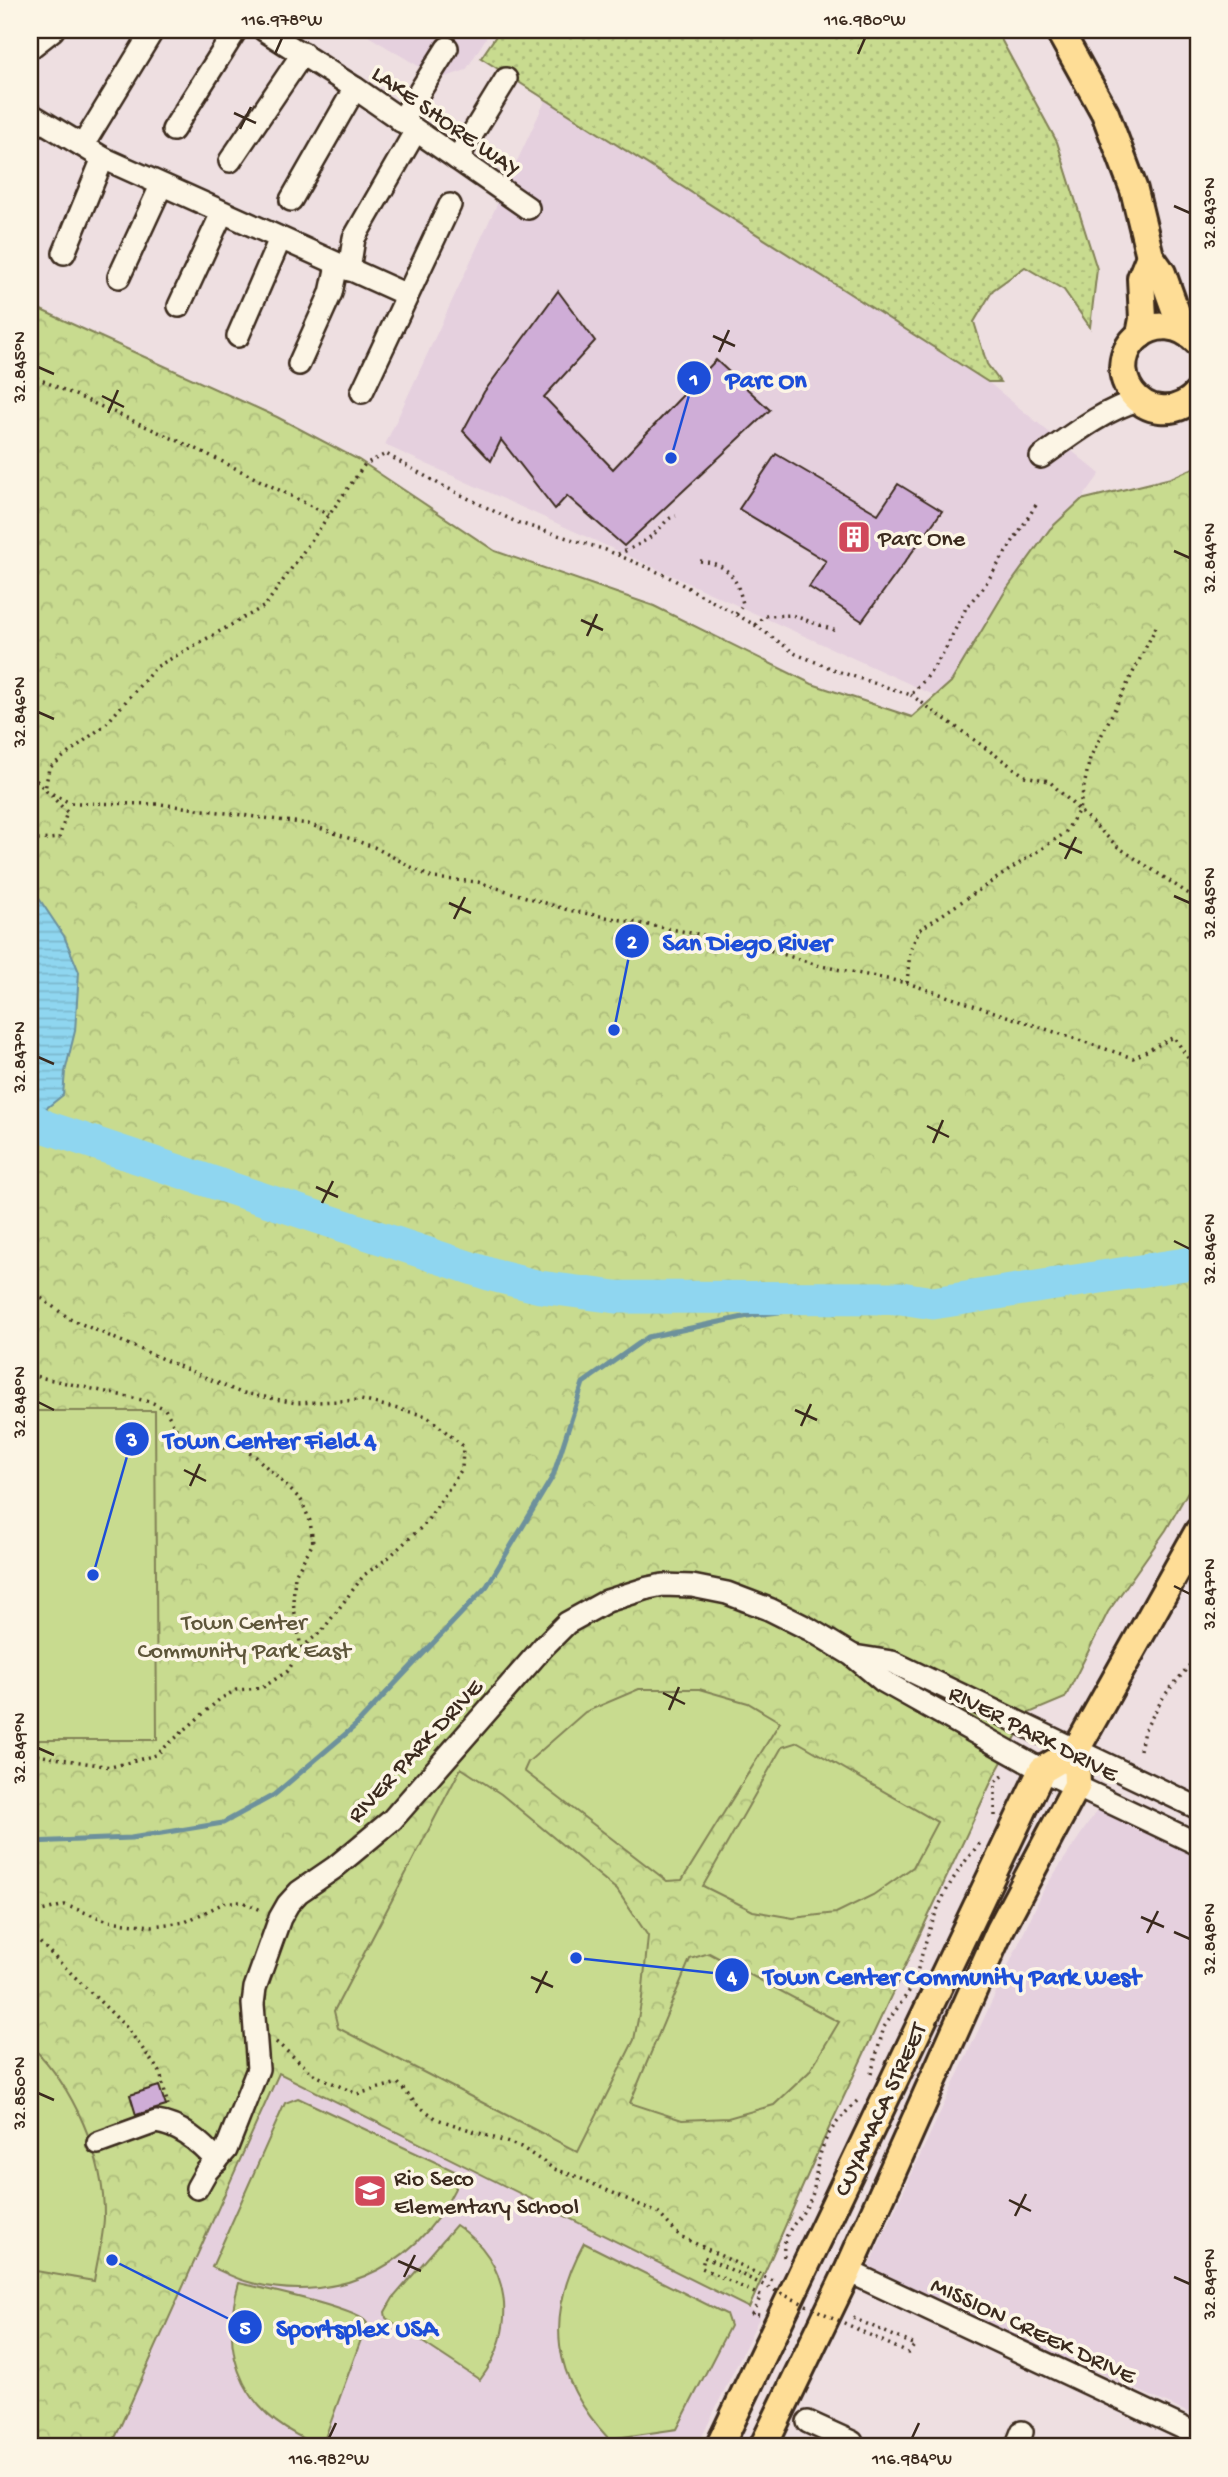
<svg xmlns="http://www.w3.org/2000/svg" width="1228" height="2477" viewBox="0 0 1228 2477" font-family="'Gochi Hand',sans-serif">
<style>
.built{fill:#e5d0de}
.grass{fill:url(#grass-dots);stroke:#828256;stroke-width:2}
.park{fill:url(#park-crowns);stroke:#828256;stroke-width:2}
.pitch{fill:#c8db8f;stroke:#828256;stroke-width:2}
.water{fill:url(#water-rules);stroke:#6d919c;stroke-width:2}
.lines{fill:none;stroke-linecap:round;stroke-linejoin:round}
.stream{stroke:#6d919c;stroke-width:5}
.river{stroke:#8fd6f0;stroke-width:33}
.building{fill:#cfadd7;stroke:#3b2a1e;stroke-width:2}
.minor-casing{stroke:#3b2a1e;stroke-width:26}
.major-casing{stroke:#3b2a1e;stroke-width:32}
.path{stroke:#3b2a1e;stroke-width:3.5;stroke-dasharray:2 5;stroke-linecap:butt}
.minor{stroke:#fcf5e5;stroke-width:21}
.major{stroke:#fedd96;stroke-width:26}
.path-bridge{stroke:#3b2a1e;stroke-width:3.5;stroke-dasharray:2 5;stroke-linecap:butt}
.ticks{fill:none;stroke:#3b2a1e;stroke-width:2.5}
.labels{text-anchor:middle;stroke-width:7;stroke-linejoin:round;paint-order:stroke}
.street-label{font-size:24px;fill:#3b2a1e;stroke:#fcf5e5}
.poi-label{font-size:24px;fill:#3b2a1e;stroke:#fcf5e5;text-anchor:start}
.park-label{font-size:24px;fill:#5e563a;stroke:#fcf5e5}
.leader{fill:none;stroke:#1d4ed8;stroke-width:2.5}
.callout-dot{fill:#1d4ed8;stroke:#fcf5e5;stroke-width:2.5}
.mark-label{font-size:21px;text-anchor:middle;font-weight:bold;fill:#fff}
.callout-label{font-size:26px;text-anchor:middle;font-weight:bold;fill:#1d4ed8;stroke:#fcf5e5;stroke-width:7;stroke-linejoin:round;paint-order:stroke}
.neatline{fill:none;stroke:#3b2a1e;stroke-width:2.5}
.ticks-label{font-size:18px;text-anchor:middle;fill:#3b2a1e}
</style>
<defs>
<pattern id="grass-dots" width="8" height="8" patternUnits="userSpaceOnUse" patternTransform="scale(1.75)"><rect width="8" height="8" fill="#c8db8f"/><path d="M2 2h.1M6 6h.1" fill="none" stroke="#adbc7b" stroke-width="1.8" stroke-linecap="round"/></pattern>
<pattern id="park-crowns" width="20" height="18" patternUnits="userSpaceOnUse" patternTransform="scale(1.75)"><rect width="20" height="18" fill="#c8db8f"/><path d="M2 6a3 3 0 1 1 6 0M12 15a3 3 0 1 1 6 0" fill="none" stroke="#adbc7b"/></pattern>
<pattern id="water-rules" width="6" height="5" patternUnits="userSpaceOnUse" patternTransform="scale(1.75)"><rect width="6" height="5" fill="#8fd6f0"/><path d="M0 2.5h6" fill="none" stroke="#7cb8cd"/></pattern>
</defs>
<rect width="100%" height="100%" fill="#eedfe1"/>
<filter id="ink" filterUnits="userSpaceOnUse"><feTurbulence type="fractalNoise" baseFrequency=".0143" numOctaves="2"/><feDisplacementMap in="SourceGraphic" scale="14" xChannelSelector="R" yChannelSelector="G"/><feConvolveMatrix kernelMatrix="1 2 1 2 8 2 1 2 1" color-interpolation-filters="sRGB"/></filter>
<g filter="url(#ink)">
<!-- built -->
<g class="built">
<path d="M358 30H491L466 70 440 79Z"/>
<path d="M546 99 988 382 1100 474 1081 500 1050 529 1006 590 951 682 936 696 385 445Z"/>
<path d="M1098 1809 1198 1854V2417L867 2270 1044 1889Z"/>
<path d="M279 2073 761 2314 697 2447H111Z"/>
</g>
<!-- grass -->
<path class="grass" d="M500 30H996L1057 142 1097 269 1090 327 1064 290 1025 267 993 290 974 322 987 364 1000 382H988L481 58Z"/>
<!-- park -->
<path class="park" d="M30 305 277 417 359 460 495 551 654 606 812 684 912 717 951 682 1006 590 1050 529 1081 500 1171 478 1198 466V1474L1166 1530 1108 1612 1065 1698 1029 1713 994 1776 816 2156 749 2308 279 2073 111 2447H30Z"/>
<!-- pitch -->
<g class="pitch">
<path d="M30 1411H155L157 1740H30Z"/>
<path d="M639 1689H699L748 1703 780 1722 682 1880 667 1881 524 1771 528 1762 585 1712Z"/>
<path d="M798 1742 937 1822 913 1867 873 1895 836 1913 793 1918 753 1911 703 1886 782 1747Z"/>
<path d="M461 1768 501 1794 617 1890 648 1936 642 1998 634 2040 578 2152 338 2028 334 2011Z"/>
<path d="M709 1953 839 2022 809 2072 774 2105 728 2118 682 2120 630 2103 690 1959Z"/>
<path d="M30 2045C73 2085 105 2158 104 2218 103 2239 97 2261 94 2281L30 2270Z"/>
<path d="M298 2098 461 2174C428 2261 343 2306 252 2283 238 2280 225 2273 212 2267L285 2103Z"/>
<path d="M456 2225C511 2260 519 2329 480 2380L386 2318 385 2312 393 2298Z"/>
<path d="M584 2243 726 2314 730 2326 677 2429 609 2439C552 2378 544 2317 584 2243Z"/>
<path d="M239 2283C260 2288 359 2309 367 2323L322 2446C246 2419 217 2359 239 2283Z"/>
</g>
<!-- water -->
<path class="water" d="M30 885 64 936 79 972 75 1031 65 1072 63 1095 38 1115 30 1131Z"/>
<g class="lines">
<!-- stream -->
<path class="stream" d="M30 1842 131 1838 223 1823 274 1795 355 1726 487 1586 553 1476 583 1383 648 1337 753 1315 901 1298"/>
<!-- river -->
<path class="river" d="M30 1118 46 1127 492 1275 540 1287 616 1297 901 1298 933 1303 1198 1262"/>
</g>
<!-- building -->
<g class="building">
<path d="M558 291 595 341 544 397 613 469 716 360 770 410 624 546 567 496 555 509 501 440 491 461 463 431 484 392Z"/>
<path d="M776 454 878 514 898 484 942 511 862 621 809 587 826 561 739 509Z"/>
<path d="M159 2086 166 2106 136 2115 130 2095Z"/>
</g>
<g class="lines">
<defs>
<g id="minor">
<path d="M264 30 355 88 528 208"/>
<path d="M30 48 53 30"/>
<path d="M30 114 103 158 407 295"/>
<path d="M401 121 447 48"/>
<path d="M173 130 236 30"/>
<path d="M83 145 153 30"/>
<path d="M457 159 506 79"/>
<path d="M230 161 303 53"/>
<path d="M291 200 355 88"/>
<path d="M64 253 103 158"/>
<path d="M349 270 354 238 415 132"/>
<path d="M119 277 161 186"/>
<path d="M179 306 222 213"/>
<path d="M238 336 280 239"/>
<path d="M299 364 331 293 337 265"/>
<path d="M362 392 450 205"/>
<path d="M1041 457C1072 435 1103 410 1139 400"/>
<path d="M854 1656 892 1662 1198 1808"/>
<path d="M98 2143 156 2122C181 2125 201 2143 217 2161"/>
<path d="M197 2188 206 2172 226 2150 258 2069 253 2004 255 1988 280 1918 288 1904 299 1892 334 1868 392 1820 544 1646 567 1623 607 1601 648 1588 663 1585 692 1586 727 1593 769 1609 809 1629 852 1655 883 1681 1042 1770 1198 1844"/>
<path d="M848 2271 1198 2435"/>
<path d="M808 2422 852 2442 850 2447"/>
<path d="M1016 2447 1022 2432"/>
</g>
<g id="major">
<path d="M1059 30 1105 113 1134 190 1150 256 1162 273 1182 329"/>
<path d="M1140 335 1143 319 1141 278 1150 256"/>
<path d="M1198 342C1159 300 1101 350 1132 393 1139 402 1149 408 1160 409 1176 411 1188 404 1198 393"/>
<path d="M719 2447 1042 1770 1076 1750 1198 1532"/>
<path d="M763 2447 848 2271 1000 1930 1077 1785 1076 1750"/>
</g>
</defs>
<!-- minor casing -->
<use href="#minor" class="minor-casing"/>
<!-- major casing -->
<use href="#major" class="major-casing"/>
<!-- path -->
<g class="path">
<path d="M30 375 201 451 329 515"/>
<path d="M1036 505 983 588 967 606 944 652 927 677 911 695 843 673 796 654 755 625 667 576 606 550 516 522 439 484 386 454 365 464 265 606 156 667 106 724 49 768 45 790 70 803 160 804 308 824 374 847 432 878 478 882 568 910 746 943 821 966 907 983 1133 1058 1174 1037 1198 1073"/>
<path d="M618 554C631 549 648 541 658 530 665 524 666 518 676 516"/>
<path d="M700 561C729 564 737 578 743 604L736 614"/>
<path d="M755 625 764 616 792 615 836 631"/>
<path d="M1156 627 1090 758 1079 810 1118 847 1198 900"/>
<path d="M30 770V781"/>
<path d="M30 828 38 840 59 838 67 812 31 775"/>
<path d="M907 983 910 951 919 930 1065 833 1079 810 1049 781 1025 776 911 695"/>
<path d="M30 1290 70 1319 239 1392 296 1403 361 1400 427 1416 463 1446 462 1469 425 1524 388 1558 364 1575 322 1631 301 1648"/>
<path d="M30 1375 151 1402 165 1409 180 1436 193 1447 243 1449 256 1457 301 1500 310 1521 313 1543 295 1575 293 1602 301 1648 288 1671 262 1688 236 1690 220 1699 156 1755 111 1767 30 1754"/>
<path d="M1140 1750 1144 1731 1164 1696 1189 1666 1198 1643"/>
<path d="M995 1816V1782L1007 1773"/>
<path d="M30 1914 65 1905 108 1921 152 1926 185 1922 226 1902H243L261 1910"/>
<path d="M30 1933 127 2028 160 2072 168 2106"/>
<path d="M914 1983C930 1924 940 1888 982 1841"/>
<path d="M276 2042 315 2075 357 2094 398 2083 416 2104 437 2119 521 2147 554 2169 573 2175 658 2213 680 2236 773 2281"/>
<path d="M871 2074 884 2027 910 1990"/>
<path d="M784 2257C781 2229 800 2223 810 2200 815 2191 815 2178 817 2168 823 2135 836 2122 859 2099"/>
<path d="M759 2315 752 2314 761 2296"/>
</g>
<!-- minor -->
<use href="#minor" class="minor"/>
<!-- major -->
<use href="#major" class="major"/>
<!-- path-bridge -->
<path class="path-bridge" d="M761 2296 702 2268 704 2257 908 2353 915 2345 851 2317"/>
</g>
</g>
<!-- ticks -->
<path class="ticks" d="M275 54 282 38M858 54 865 38M234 113 256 123M240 129 251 107M1174 206 1190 213M713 336 735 346M719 352 729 330M38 367 54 374M102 396 124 407M108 413 118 390M1174 551 1190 558M581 620 603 630M587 636 597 614M38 712 54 719M1059 843 1082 853M1065 859 1076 837M1174 896 1190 903M449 903 471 913M454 919 465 897M38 1057 54 1064M927 1126 949 1137M933 1143 943 1120M316 1187 338 1197M322 1203 333 1181M1174 1241 1190 1249M38 1402 54 1410M795 1410 817 1420M801 1426 811 1404M184 1470 206 1481M190 1486 200 1464M1174 1586 1190 1594M663 1693 685 1704M669 1710 679 1687M38 1748 54 1755M1141 1917 1164 1927M1174 1932 1190 1939M1147 1933 1158 1911M531 1977 553 1987M536 1993 547 1971M38 2093 54 2100M1009 2200 1031 2211M1015 2216 1026 2194M398 2261 421 2271M404 2277 415 2255M1174 2277 1190 2284M329 2438 336 2423M912 2438 919 2423"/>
<!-- icons -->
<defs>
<symbol id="building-square" viewBox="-11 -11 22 22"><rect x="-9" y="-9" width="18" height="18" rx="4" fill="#d1495b" stroke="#fcf5e5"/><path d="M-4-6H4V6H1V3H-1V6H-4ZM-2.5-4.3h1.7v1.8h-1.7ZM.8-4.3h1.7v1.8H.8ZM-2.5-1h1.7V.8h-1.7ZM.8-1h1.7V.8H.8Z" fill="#fff"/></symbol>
<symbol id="school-square" viewBox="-11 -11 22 22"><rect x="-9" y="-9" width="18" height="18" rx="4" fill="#d1495b" stroke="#fcf5e5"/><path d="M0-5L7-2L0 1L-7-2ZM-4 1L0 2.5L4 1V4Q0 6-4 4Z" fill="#fff"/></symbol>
</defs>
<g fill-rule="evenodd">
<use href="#building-square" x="835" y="518" width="38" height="38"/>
<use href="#school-square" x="351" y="2172" width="38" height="38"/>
</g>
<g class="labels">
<!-- street labels -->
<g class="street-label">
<text transform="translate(447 120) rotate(35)" y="8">LAKE SHORE WAY</text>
<text transform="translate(1034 1732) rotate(27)" y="8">RIVER PARK DRIVE</text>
<text transform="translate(414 1750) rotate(-47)" y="8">RIVER PARK DRIVE</text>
<text transform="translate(879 2109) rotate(-65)" y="8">CUYAMACA STREET</text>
<text transform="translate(1034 2329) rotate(25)" y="8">MISSION CREEK DRIVE</text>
</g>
<!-- poi labels -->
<g class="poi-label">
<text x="878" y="545">Parc One</text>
<text x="394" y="2185">Rio Seco<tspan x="394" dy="28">Elementary School</tspan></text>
</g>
<!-- park labels -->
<g class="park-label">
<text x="244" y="1629">Town Center<tspan x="244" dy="28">Community Park East</tspan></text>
</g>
</g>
<!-- callouts -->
<path class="leader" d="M671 458L694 378M614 1030L632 941M93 1575L132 1439M576 1958L732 1975M112 2260L245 2327"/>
<g class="callout-dot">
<circle cx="671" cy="458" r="7"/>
<circle cx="614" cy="1030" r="7"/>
<circle cx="93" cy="1575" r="7"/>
<circle cx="576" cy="1958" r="7"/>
<circle cx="112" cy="2260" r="7"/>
<circle cx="694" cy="378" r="18"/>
<circle cx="632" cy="941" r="18"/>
<circle cx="132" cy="1439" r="18"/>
<circle cx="732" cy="1975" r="18"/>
<circle cx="245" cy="2327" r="18"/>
</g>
<g class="mark-label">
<text x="694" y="385">1</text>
<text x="632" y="948">2</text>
<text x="132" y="1446">3</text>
<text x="732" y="1983">4</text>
<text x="245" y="2334">5</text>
</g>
<g class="callout-label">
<text x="766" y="387">Parc On</text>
<text x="747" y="950">San Diego River</text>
<text x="270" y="1448">Town Center Field 4</text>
<text x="952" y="1984">Town Center Community Park West</text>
<text x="357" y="2336">Sportsplex USA</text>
</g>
<!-- margin -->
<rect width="1228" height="2477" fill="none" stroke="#fcf5e5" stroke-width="77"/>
<rect x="38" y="38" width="1152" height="2400" class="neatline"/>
<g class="ticks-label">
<text x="282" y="25">116.978°W</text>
<text x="865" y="25">116.980°W</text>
<text transform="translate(1209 213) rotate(-90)" y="6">32.843°N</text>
<text transform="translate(19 367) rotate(-90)" y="6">32.845°N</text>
<text transform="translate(1209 558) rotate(-90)" y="6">32.844°N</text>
<text transform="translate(19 712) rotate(-90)" y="6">32.846°N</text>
<text transform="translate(1209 903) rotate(-90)" y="6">32.845°N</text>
<text transform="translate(19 1057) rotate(-90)" y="6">32.847°N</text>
<text transform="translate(1209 1249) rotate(-90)" y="6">32.846°N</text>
<text transform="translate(19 1402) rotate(-90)" y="6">32.848°N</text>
<text transform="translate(1209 1594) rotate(-90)" y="6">32.847°N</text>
<text transform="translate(19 1748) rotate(-90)" y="6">32.849°N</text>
<text transform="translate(1209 1939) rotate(-90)" y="6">32.848°N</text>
<text transform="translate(19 2093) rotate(-90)" y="6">32.850°N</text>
<text transform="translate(1209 2284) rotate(-90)" y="6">32.849°N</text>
<text x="329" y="2464">116.982°W</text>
<text x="912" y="2464">116.984°W</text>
</g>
</svg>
